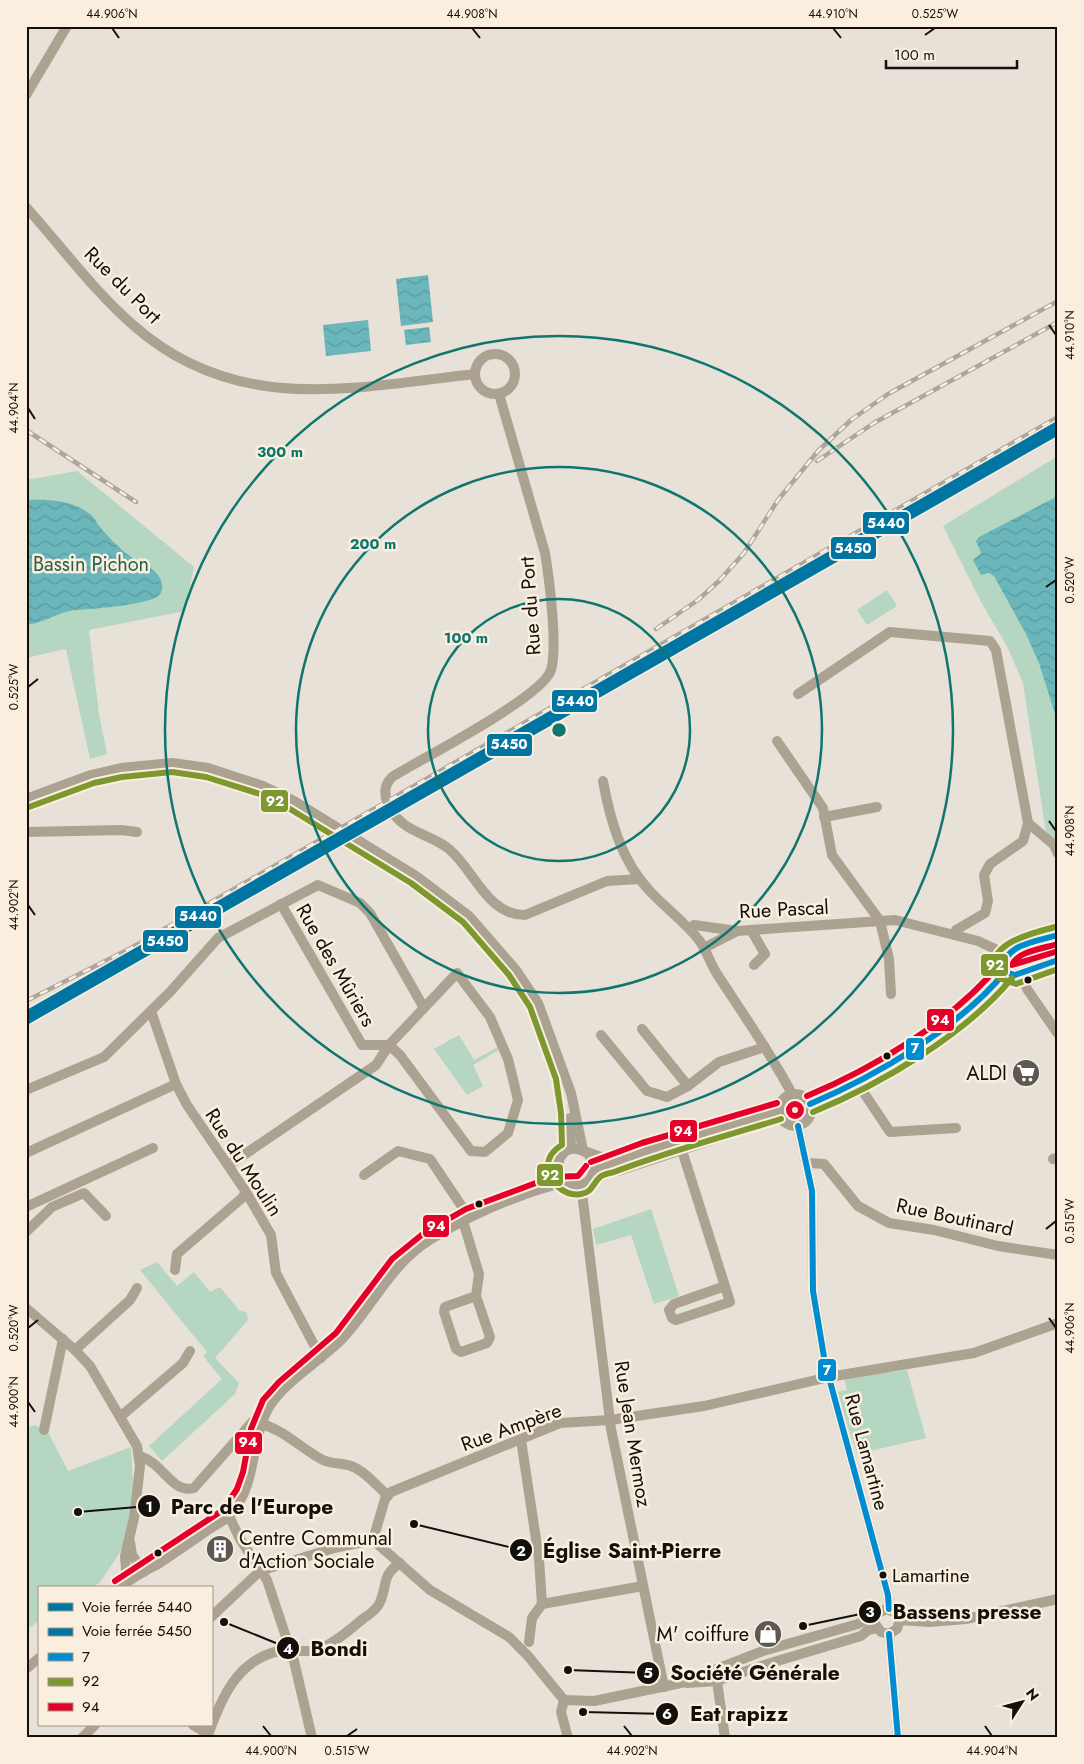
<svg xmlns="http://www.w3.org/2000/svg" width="1084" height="1764" viewBox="0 0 1084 1764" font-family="Jost,sans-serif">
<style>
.green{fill:#b5d6c0}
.water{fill:url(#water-waves)}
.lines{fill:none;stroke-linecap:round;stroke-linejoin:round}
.minor{stroke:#aba292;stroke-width:10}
.rail-casing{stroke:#aca69c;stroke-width:4.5}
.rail{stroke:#faefdf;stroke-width:2.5;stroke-dasharray:8;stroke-linecap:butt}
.bus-1-casing{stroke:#faefdf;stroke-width:10}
.bus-2-casing{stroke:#faefdf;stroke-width:10}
.bus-3-casing{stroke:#faefdf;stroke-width:10}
.bus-1{stroke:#008cd0;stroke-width:6}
.bus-2{stroke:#7c982e;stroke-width:6}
.bus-3{stroke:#e4002b;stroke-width:6}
.rail-1-casing{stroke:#faefdf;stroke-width:11}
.rail-2-casing{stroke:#faefdf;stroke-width:11}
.rail-1{stroke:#0075a1;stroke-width:8}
.rail-2{stroke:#0075a1;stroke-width:8}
.ticks{fill:none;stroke:#130f0a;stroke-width:2}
.ring{fill:none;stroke:#0f766e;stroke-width:2.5}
.bus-dot{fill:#130f0a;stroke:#faefdf;stroke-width:2}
.labels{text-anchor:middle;stroke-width:5;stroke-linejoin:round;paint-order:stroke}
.bus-label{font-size:19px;fill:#130f0a;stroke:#faefdf;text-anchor:start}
.street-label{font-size:20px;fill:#130f0a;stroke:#faefdf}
.park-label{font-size:20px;fill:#236046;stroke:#faefdf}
.poi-label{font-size:20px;fill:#130f0a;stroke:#faefdf;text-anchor:end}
.centre{fill:#0f766e;stroke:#faefdf;stroke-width:2.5}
.ring-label{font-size:15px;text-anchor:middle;font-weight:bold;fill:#0f766e;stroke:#faefdf;stroke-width:5;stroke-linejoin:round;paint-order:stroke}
.leader{fill:none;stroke:#130f0a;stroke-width:2}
.callout-dot{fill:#130f0a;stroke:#faefdf;stroke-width:2}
.mark-label{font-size:15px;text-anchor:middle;font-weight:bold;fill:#fff}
.callout-label{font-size:21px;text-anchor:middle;font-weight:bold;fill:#130f0a;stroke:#faefdf;stroke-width:5;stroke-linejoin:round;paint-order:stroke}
.line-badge{stroke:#faefdf;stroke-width:2}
.badge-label{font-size:14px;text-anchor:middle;font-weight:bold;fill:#fff}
.neatline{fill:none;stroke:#130f0a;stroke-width:2}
.ticks-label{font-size:12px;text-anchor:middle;fill:#130f0a}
</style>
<defs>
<pattern id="water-waves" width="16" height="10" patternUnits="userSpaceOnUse" patternTransform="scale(1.25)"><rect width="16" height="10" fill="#6ab6bb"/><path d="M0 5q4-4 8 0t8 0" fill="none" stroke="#5b9b9f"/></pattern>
</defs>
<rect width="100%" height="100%" fill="#e7e1d8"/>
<!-- green -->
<g class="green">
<path d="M1058 456V845L1047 839 1023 683 1007 646 981 602 943 526Z"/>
<path d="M77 471 194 567 185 611 89 630 99 714 107 754 90 759 66 649 26 658V480Z"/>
<path d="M887 590 897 606 867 625 857 610Z"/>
<path d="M459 1035 474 1060 498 1047 499 1050 473 1065 483 1086 467 1095 434 1049Z"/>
<path d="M651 1209 679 1296 654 1304 631 1235 596 1245 593 1229Z"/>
<path d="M157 1262 177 1286 194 1272 210 1292 220 1287 239 1310 247 1313 248 1320 215 1358 239 1383 235 1394 162 1461 149 1446 222 1379 203 1356 207 1352 140 1270Z"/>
<path d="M907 1370 926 1438 857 1454 837 1392 847 1390 844 1378Z"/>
<path d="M35 1425 48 1432 68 1471 131 1447 133 1481 126 1543 101 1581 93 1588H39V1621L26 1630V1428Z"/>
</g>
<!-- water -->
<g class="water">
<path d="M428 275 433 322 401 326 396 279Z"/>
<path d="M368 320 371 351 326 356 323 325Z"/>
<path d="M429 327 431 342 406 345 404 330Z"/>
<path d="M1058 496V743L1056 717 1039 663 1026 634 994 576 989 573 981 575 973 560 981 553 976 541 979 537Z"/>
<path d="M26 500C48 499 74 500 91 515 95 518 97 524 100 527 108 537 117 546 127 554 137 563 149 564 158 575 162 581 165 590 158 596 147 605 92 609 76 610 59 611 39 626 26 624Z"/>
</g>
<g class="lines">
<!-- minor -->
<g class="minor">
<path d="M26 95 67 26"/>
<path d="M26 207C61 246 93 290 133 325 236 416 351 388 475 374"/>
<circle cx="495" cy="374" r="20"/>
<path d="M499 394 545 553C549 577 558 647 551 670 543 697 421 759 392 777 377 792 390 814 405 825 419 835 436 838 449 849 475 871 487 915 525 915L607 881 640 879"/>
<path d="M798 694 890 632 990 641 996 650 1028 823 1023 841 990 864 984 875 988 901 985 913 956 930 954 935"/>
<path d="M777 741 823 808 832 855 880 921 889 959 891 994"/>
<path d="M603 781C610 819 621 860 648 889 664 907 684 921 699 940 707 951 710 963 717 974 743 1014 770 1052 792 1094"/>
<path d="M26 799 91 775 121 768 172 763 208 768 263 786 294 801 416 876 469 916 516 970 538 1003 571 1093 583 1150"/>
<path d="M824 817 877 807"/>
<path d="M1028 823 1054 845 1058 854"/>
<path d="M26 832 121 830 137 832"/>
<path d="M690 928 694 925 737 931 895 920 978 941 995 949 1005 956"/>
<path d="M751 930 765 954 754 965"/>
<path d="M1058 935C1041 941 992 948 1005 972L1015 975 1058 960"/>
<path d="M704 948 737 931"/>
<path d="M1021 974 1027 989 1058 1034"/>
<path d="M151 1011 176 1084 187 1105 246 1192 271 1235 276 1273 321 1358"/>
<path d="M642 1029 688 1086"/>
<path d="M601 1035 647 1091 667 1097 688 1086 719 1062 765 1047"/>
<path d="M858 1084 890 1132 956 1128"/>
<path d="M26 1090 104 1057 170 992 218 938 318 885 360 903 370 913 424 1008"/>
<circle cx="795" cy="1110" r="16"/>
<path d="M810 1104C866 1082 901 1059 949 1023 969 1007 989 993 1005 972"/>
<path d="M570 1118 571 1149"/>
<path d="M798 1126 812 1191 813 1291 825 1363 888 1595 889 1609"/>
<path d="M679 1141 730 1302 676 1320 672 1318 669 1310 674 1304 725 1286"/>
<path d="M587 1152 604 1158 628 1153"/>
<path d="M26 1153 176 1084"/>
<path d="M1053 1159 1058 1158"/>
<path d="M618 1163V1171L745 1129 751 1125 754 1117"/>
<path d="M808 1163 824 1164 858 1206 889 1223 934 1230 998 1246 1058 1255"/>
<path d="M229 1165 376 1065 389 1045 457 973 490 1017 508 1059 518 1100 508 1133 485 1152 471 1151 400 1055 389 1045H362L281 904"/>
<path d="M594 1170 644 1151 779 1111"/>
<path d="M364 1175 398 1151 430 1159 469 1217"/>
<path d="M581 1185 611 1429 664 1687"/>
<path d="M530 1190 557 1169"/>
<path d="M26 1207 153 1148"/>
<path d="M463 1221 479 1274 476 1296 445 1307 444 1312 456 1349 461 1352 487 1343 490 1337 476 1296"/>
<path d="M26 1232 52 1207 84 1193 106 1216"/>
<path d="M175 1270 177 1254 242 1198 246 1192"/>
<path d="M26 1308 75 1350 90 1366 137 1446 140 1466 134 1518 125 1556 126 1570 123 1585"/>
<path d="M75 1350 130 1300 137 1288"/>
<path d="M120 1417 183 1363 190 1351"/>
<path d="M44 1430 63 1339"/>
<path d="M521 1440 539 1559 542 1604 532 1618 529 1642"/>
<path d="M140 1456C164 1464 172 1494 194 1488L253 1421C284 1429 295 1444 321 1459 331 1465 341 1462 351 1466 365 1471 377 1486 388 1496"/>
<path d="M229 1516 240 1539 267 1580 294 1661 312 1738"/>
<path d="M373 1540 385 1499 391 1492 560 1423 610 1420 704 1406 829 1377 974 1353 1058 1323"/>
<path d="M130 1542 132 1555 144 1572"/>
<path d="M120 1588C131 1578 145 1571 158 1564 175 1553 192 1541 208 1530 215 1525 224 1521 230 1515 259 1482 249 1442 269 1407 284 1382 320 1361 341 1340 373 1307 389 1265 431 1239 469 1216 511 1197 554 1185 566 1181 576 1190 587 1182 598 1173 595 1156 583 1151 561 1140 549 1171 566 1184"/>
<path d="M542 1604 643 1586"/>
<path d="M211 1617 260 1571 334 1548 373 1540 430 1590 509 1637 528 1656 564 1700"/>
<path d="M900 1620 930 1622 966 1619 1058 1599"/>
<path d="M889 1634 898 1738"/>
<path d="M26 1669 39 1658"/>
<path d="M717 1681 725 1738"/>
<path d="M687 1683 717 1681 767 1664 861 1636 868 1630 877 1628"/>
<path d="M564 1700 594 1701 681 1683 763 1651 858 1624 886 1609 897 1613 900 1620 897 1629 889 1634 881 1632 874 1622 875 1616"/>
<path d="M564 1700 561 1712 568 1738"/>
<path d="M193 1725 208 1734"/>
<path d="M82 1738 95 1725"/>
<path d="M207 1738C220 1701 236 1660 279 1651 291 1649 305 1653 317 1650 334 1644 350 1629 364 1618 369 1615 378 1608 380 1602 388 1584 381 1576 400 1563"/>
</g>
<defs>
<g id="rail">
<path d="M26 430 136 502"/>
<path d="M817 461 874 423 1058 322"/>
<path d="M656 629 698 600 719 581 744 553 778 500 818 451 851 420 888 394 1058 301"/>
<path d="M26 1001 131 948 1058 417"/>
</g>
</defs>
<!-- rail casing -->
<use href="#rail" class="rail-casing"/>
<!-- rail -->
<use href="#rail" class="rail"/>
<defs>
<g id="bus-1">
<path d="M1058 935C1039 941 998 945 1005 972L1015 975 1058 960"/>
<path d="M810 1104C876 1076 959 1028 1005 972"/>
<path d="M798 1126 812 1191 813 1291 825 1363 888 1595 889 1609"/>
<path d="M889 1634 898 1738"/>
</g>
<g id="bus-2">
<path d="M29 807 94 783 122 777 172 772 206 777 260 794 290 809 411 883 463 922 509 975 530 1007 556 1079 561 1113 562 1145C555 1149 548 1156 548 1166 548 1182 565 1197 581 1194 593 1192 593 1183 600 1177 603 1174 611 1173 614 1172 669 1151 726 1136 781 1119"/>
<path d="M1055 927C1034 933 978 944 999 978L1016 984 1058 969"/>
<path d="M813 1112C881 1084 965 1035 1012 978"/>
</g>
<g id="bus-3">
<path d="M1055 952 1012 965C1018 951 1045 948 1058 944"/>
<path d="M807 1096C872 1069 953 1021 998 966"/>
<circle cx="795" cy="1110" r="6"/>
<path d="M591 1162 642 1143 777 1103"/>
<path d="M115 1581 223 1510 237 1489 243 1472 251 1429 263 1400 279 1382 336 1333 392 1259 424 1233 466 1209 552 1177 578 1176 586 1166"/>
</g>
</defs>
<!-- bus-1 casing -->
<use href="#bus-1" class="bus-1-casing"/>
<!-- bus-2 casing -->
<use href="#bus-2" class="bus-2-casing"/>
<!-- bus-3 casing -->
<use href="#bus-3" class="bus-3-casing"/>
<!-- bus-1 -->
<use href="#bus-1" class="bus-1"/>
<!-- bus-2 -->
<use href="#bus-2" class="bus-2"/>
<!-- bus-3 -->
<use href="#bus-3" class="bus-3"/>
<defs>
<path id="rail-1" d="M26 1015 1058 425"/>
<path id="rail-2" d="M26 1021 1058 431"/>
</defs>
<!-- rail-1 casing -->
<use href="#rail-1" class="rail-1-casing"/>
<!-- rail-2 casing -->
<use href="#rail-2" class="rail-2-casing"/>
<!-- rail-1 -->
<use href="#rail-1" class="rail-1"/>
<!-- rail-2 -->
<use href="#rail-2" class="rail-2"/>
</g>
<!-- ticks -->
<path class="ticks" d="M112 28 119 38M472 28 480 38M833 28 841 38M925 35 935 28M1049 325 1056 335M28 408 35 419M1046 587 1056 580M28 687 38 679M1049 821 1056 831M28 905 35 915M1046 1229 1056 1221M1049 1318 1056 1328M28 1328 38 1320M28 1402 35 1412M263 1726 271 1736M624 1726 632 1736M985 1726 992 1736M347 1736 357 1729"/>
<!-- distance rings -->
<g class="ring">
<circle cx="559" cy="730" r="131"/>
<circle cx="559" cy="730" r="263"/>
<circle cx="559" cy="730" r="394"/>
</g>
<!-- icons -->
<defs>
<symbol id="supermarket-disc" viewBox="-11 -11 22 22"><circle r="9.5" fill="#5d5852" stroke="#faefdf"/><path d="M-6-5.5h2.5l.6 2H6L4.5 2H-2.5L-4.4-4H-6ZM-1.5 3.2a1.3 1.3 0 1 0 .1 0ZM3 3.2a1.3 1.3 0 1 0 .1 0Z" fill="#fff"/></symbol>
<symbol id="building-disc" viewBox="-11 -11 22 22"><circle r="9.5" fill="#5d5852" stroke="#faefdf"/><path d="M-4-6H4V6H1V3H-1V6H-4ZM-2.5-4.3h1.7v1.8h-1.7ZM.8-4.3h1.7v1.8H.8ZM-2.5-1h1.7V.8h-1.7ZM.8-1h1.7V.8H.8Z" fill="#fff"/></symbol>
<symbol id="shop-disc" viewBox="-11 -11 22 22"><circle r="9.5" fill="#5d5852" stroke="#faefdf"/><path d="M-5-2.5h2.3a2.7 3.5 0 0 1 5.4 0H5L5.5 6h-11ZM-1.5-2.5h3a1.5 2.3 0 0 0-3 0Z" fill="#fff"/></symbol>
</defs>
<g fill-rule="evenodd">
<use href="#supermarket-disc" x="1010" y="1057" width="32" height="32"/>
<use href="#building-disc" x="204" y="1533" width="32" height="32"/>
<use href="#shop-disc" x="752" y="1618" width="32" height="32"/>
</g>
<!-- markers -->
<g class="bus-dot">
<circle cx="1028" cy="980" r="4.5"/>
<circle cx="887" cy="1056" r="4.5"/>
<circle cx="479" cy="1204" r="4.5"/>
<circle cx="158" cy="1553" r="4.5"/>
<circle cx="883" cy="1575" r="4.5"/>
</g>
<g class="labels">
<!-- bus labels -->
<g class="bus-label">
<text x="892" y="1582">Lamartine</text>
</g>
<!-- street labels -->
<g class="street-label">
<text transform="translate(123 285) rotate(45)" y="7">Rue du Port</text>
<text transform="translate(530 606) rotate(-94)" y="7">Rue du Port</text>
<text transform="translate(784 909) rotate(-3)" y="7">Rue Pascal</text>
<text transform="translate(336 965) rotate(60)" y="7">Rue des Mûriers</text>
<text transform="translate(244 1162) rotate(57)" y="7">Rue du Moulin</text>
<text transform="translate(955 1217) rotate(12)" y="7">Rue Boutinard</text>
<text transform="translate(511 1427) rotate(-20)" y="7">Rue Ampère</text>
<text transform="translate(633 1434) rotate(81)" y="7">Rue Jean Mermoz</text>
<text transform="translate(867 1452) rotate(75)" y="7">Rue Lamartine</text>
</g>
<!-- park labels -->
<g class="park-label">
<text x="91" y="571">Bassin Pichon</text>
</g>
<!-- poi labels -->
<g class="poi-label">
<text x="1007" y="1080">ALDI</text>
<text x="239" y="1545" text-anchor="start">Centre Communal<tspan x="239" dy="23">d'Action Sociale</tspan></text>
<text x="749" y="1641">M' coiffure</text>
</g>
</g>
<circle cx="559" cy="730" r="8" class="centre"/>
<g class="ring-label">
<text x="280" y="457">300 m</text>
<text x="373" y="549">200 m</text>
<text x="466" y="643">100 m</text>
</g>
<!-- callouts -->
<path class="leader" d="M78 1512L149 1506M414 1524L521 1550M803 1626L870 1612M224 1622L288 1648M568 1670L648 1673M583 1712L667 1714"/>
<g class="callout-dot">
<circle cx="78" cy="1512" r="5"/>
<circle cx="414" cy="1524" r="5"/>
<circle cx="803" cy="1626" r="5"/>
<circle cx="224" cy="1622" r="5"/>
<circle cx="568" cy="1670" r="5"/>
<circle cx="583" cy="1712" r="5"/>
<circle cx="149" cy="1506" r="12"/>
<circle cx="521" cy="1550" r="12"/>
<circle cx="870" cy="1612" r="12"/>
<circle cx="288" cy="1648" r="12"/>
<circle cx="648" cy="1673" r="12"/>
<circle cx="667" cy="1714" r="12"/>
</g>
<g class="mark-label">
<text x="149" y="1512">1</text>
<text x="521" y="1556">2</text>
<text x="870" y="1617">3</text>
<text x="288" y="1654">4</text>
<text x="648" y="1678">5</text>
<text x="667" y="1719">6</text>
</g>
<g class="callout-label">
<text x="252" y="1514">Parc de l'Europe</text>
<text x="632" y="1558">Église Saint-Pierre</text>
<text x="967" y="1619">Bassens presse</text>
<text x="339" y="1656">Bondi</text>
<text x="755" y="1680">Société Générale</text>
<text x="739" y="1721">Eat rapizz</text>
</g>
<g class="line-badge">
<rect x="862" y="511" width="48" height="24" rx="5" fill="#0075a1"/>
<rect x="830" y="536" width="47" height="24" rx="5" fill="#0075a1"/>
<rect x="551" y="689" width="47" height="24" rx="5" fill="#0075a1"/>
<rect x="486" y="733" width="47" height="24" rx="5" fill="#0075a1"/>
<rect x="260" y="789" width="29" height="24" rx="5" fill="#7c982e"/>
<rect x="174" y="905" width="48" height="24" rx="5" fill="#0075a1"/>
<rect x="142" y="929" width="47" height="24" rx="5" fill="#0075a1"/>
<rect x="980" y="953" width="29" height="24" rx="5" fill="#7c982e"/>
<rect x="926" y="1008" width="29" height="24" rx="5" fill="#e4002b"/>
<rect x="905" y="1037" width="20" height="24" rx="5" fill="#008cd0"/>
<rect x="669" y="1119" width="29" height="24" rx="5" fill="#e4002b"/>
<rect x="536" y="1163" width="28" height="24" rx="5" fill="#7c982e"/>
<rect x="422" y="1214" width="28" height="24" rx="5" fill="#e4002b"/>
<rect x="817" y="1358" width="20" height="24" rx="5" fill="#008cd0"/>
<rect x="234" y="1431" width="29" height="24" rx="5" fill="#e4002b"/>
</g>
<g class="badge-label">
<text x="886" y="528">5440</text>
<text x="853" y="553">5450</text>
<text x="575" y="706">5440</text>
<text x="509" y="749">5450</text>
<text x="275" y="806">92</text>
<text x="198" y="921">5440</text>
<text x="165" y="946">5450</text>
<text x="995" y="970">92</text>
<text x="940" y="1025">94</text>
<text x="915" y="1053">7</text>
<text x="683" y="1136">94</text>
<text x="550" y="1180">92</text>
<text x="436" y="1231">94</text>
<text x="827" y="1375">7</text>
<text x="248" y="1447">94</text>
</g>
<!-- border -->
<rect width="1084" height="1764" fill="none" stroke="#faefdf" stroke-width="55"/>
<!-- legend -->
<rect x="38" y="1586" width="175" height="140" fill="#faefdf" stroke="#9e958a"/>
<rect x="48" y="1603" width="25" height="8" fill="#0075a1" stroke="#9e958a"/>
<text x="82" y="1612" font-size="15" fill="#130f0a">Voie ferrée 5440</text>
<rect x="48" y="1628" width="25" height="8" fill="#0075a1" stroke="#9e958a"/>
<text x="82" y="1636" font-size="15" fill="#130f0a">Voie ferrée 5450</text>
<rect x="48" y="1653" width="25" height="8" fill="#008cd0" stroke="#9e958a"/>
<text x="82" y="1662" font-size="15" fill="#130f0a">7</text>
<rect x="48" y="1678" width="25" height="8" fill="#7c982e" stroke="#9e958a"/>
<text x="82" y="1686" font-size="15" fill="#130f0a">92</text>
<rect x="48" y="1703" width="25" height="8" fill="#e4002b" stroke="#9e958a"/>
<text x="82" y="1712" font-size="15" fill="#130f0a">94</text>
<!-- north arrow -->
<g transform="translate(1022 1702) rotate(54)" stroke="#faefdf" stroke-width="4" paint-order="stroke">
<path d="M0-4L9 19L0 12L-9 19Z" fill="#130f0a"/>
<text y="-8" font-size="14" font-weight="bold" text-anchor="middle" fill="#130f0a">N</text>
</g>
<!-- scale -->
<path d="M886 60v8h131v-8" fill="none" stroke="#130f0a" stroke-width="2.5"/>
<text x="894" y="60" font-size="15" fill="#130f0a" stroke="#faefdf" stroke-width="4" paint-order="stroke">100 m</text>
<rect x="28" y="28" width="1028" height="1708" class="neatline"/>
<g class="ticks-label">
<text x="112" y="18">44.906°N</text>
<text x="472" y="18">44.908°N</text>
<text x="833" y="18">44.910°N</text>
<text x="935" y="18">0.525°W</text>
<text transform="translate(1070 335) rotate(-90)" y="4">44.910°N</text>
<text transform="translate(14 408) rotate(-90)" y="4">44.904°N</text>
<text transform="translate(1070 580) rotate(-90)" y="4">0.520°W</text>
<text transform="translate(14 687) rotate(-90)" y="4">0.525°W</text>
<text transform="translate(1070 831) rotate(-90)" y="4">44.908°N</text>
<text transform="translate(14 905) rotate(-90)" y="4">44.902°N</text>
<text transform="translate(1070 1221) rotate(-90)" y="4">0.515°W</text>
<text transform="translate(14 1328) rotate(-90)" y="4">0.520°W</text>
<text transform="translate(1070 1328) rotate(-90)" y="4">44.906°N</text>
<text transform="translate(14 1402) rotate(-90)" y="4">44.900°N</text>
<text x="271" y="1755">44.900°N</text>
<text x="347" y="1755">0.515°W</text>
<text x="632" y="1755">44.902°N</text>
<text x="992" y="1755">44.904°N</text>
</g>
</svg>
